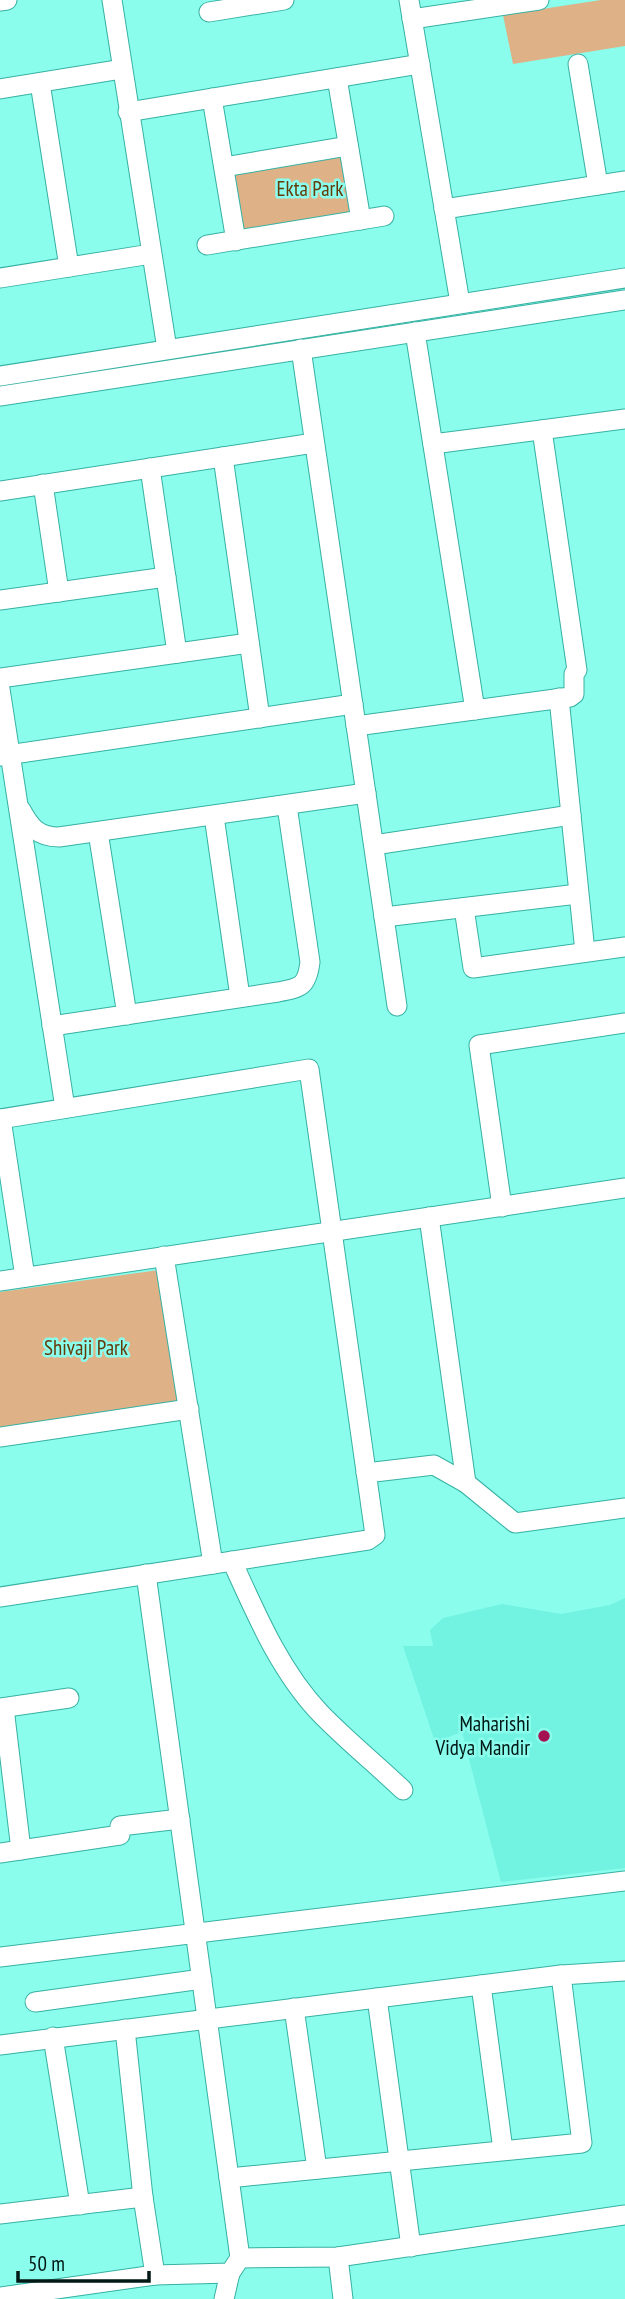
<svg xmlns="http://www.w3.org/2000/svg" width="625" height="2299" viewBox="0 0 625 2299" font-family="'PT Sans Narrow',sans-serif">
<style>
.built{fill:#72f3e2}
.green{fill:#dfb187}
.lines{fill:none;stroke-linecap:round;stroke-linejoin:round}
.minor-casing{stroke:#36b1a2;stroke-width:21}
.minor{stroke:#fff;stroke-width:19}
.poi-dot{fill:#a51250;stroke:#8afded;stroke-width:2.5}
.labels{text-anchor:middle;stroke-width:5;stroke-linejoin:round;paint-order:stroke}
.park-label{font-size:21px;fill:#643a09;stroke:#8afded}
.poi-label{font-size:21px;fill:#011815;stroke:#8afded;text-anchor:end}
</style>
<rect width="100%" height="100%" fill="#8afded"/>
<!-- built -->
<path class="built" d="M625 1598V1868L501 1882 462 1732 435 1742 403 1646H433L430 1630 443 1618 502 1604 561 1614 610 1605Z"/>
<!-- green -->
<g class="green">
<path d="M601 0H625V46L513 64 503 15Z"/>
<path d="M342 151 352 215 241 233 231 169Z"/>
<path d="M159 1270 180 1401 0 1429V1292Z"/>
</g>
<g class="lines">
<defs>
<g id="minor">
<path d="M112 0 167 349"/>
<path d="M409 0 460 303"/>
<path d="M0 1 7 0"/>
<path d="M209 12 284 0"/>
<path d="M412 19 539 0"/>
<path d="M578 64 598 185"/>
<path d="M337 78 361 220"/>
<path d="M40 83 69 267"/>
<path d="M0 89 122 69"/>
<path d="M212 98 236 241"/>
<path d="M128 112 420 64"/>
<path d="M224 167 348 146"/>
<path d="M444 209 625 181"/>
<path d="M207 245 384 216"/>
<path d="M0 278 151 254"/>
<path d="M415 332 475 710"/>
<path d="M301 349 397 1006"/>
<path d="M0 376 625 278"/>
<path d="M0 396 625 300"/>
<path d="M433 444 625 419"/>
<path d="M223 457 260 718"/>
<path d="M150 468 177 653"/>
<path d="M43 484 59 592"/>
<path d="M0 491 314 443"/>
<path d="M0 600 166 577"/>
<path d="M0 678 249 643"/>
<path d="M0 689 65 1108"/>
<path d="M559 698 585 952"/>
<path d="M356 726 570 697 574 694V674L577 670 542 430"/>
<path d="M0 756 353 704"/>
<path d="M21 810C30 827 38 837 59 837L366 793"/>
<path d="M214 816 240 997"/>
<path d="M98 832 127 1015"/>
<path d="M374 845 571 815"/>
<path d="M464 908 473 968 625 947"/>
<path d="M384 917 578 894"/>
<path d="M52 1026 278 992C301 988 307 986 310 962L287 806"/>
<path d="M0 1119 309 1069 375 1535 368 1540 0 1597"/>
<path d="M1 1119 25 1277"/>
<path d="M502 1207 479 1045 625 1023"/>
<path d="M429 1217 466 1483"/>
<path d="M164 1256 213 1564"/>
<path d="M0 1281 625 1188"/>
<path d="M0 1437 189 1409"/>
<path d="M366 1473 434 1465 466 1483 515 1523 625 1508"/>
<path d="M232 1561C256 1614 280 1671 320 1713 346 1740 376 1764 403 1790"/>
<path d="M146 1574 240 2258"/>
<path d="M0 1708 69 1698"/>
<path d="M4 1708 21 1850"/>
<path d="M0 1853 120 1835V1826L180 1819"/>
<path d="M0 1957 625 1881"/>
<path d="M481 1985 503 2150"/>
<path d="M377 1998 411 2247"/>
<path d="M35 2002 202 1979"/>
<path d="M294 2008 317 2169"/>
<path d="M125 2029 143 2197 155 2275"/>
<path d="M53 2037 80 2205"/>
<path d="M0 2045 561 1975 625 1971"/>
<path d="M229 2178 582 2143 561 1975"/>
<path d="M0 2214 143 2197"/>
<path d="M338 2257 343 2299"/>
<path d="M0 2297 155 2275 230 2273 240 2258 338 2257 625 2215"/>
<path d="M224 2299 230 2273"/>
</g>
</defs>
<!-- minor casing -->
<use href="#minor" class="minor-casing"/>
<!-- minor -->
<use href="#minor" class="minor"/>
</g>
<!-- markers -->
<circle class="poi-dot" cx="544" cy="1736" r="7"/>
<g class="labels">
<!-- park labels -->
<g class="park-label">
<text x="310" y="196">Ekta Park</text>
<text x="86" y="1355">Shivaji Park</text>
</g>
<!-- poi labels -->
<g class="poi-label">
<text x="530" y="1731">Maharishi<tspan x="530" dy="24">Vidya Mandir</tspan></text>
</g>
</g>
<!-- scale -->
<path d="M18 2271v10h131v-10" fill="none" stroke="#011815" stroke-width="3.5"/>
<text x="28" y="2271" font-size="21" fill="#011815" stroke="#8afded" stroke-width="5" paint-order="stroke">50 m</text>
</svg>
